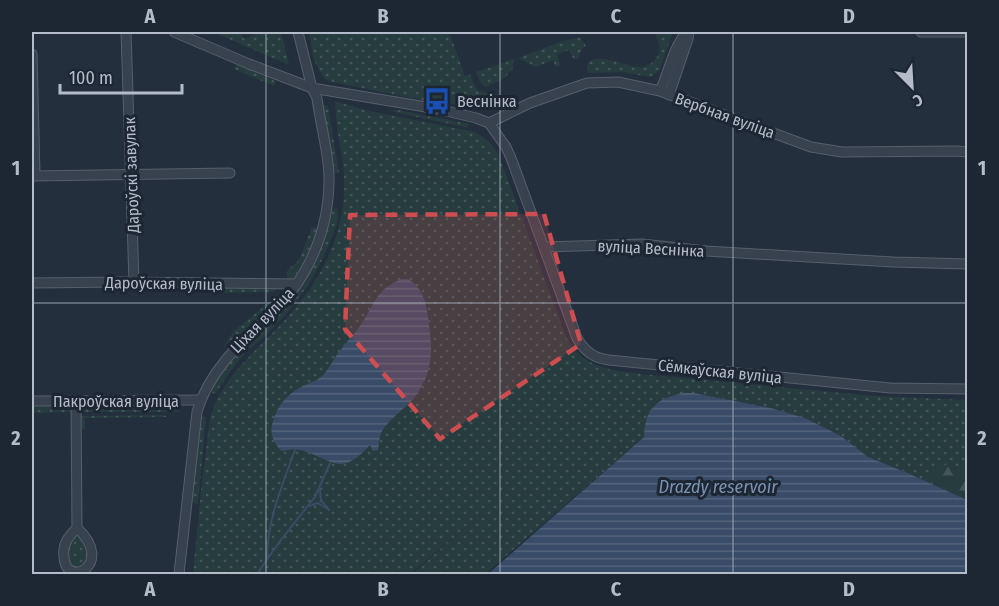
<svg xmlns="http://www.w3.org/2000/svg" width="999" height="606" viewBox="0 0 999 606" font-family="'Fira Sans Condensed',sans-serif">
<style>
.grass{fill:url(#grass-dots)}
.forest{fill:url(#forest-firs)}
.water{fill:url(#water-rules)}
.lines{fill:none;stroke-linecap:round;stroke-linejoin:round}
.stream{stroke:#394c67;stroke-width:2}
.street-casing{stroke:#565f6c;stroke-width:11}
.street{stroke:#38414e;stroke-width:9}
.marked{fill:#ce4d50;fill-opacity:0.2;stroke:#ce4d50;stroke-width:4.5;stroke-dasharray:12 8;stroke-linejoin:round}
.grid{fill:none;stroke:#b4bcc9;stroke-width:1.5;stroke-opacity:0.55}
.labels{text-anchor:middle;stroke-width:6;stroke-linejoin:round;paint-order:stroke}
.poi-label{font-size:16px;fill:#b4bcc9;stroke:#1d2633;text-anchor:start}
.street-label{font-size:16px;fill:#b4bcc9;stroke:#1d2633}
.water-label{font-size:18px;font-style:italic;fill:#7c92b1;stroke:#1d2633}
.neatline{fill:none;stroke:#b4bcc9;stroke-width:2}
.grid-label{font-size:20px;text-anchor:middle;font-weight:bold;fill:#b4bcc9}
</style>
<defs>
<pattern id="grass-dots" width="8" height="8" patternUnits="userSpaceOnUse" patternTransform="scale(1.5)"><rect width="8" height="8" fill="#263c3f"/><path d="M2 2h.1M6 6h.1" fill="none" stroke="#435659" stroke-width="1.8" stroke-linecap="round"/></pattern>
<pattern id="forest-firs" width="22" height="20" patternUnits="userSpaceOnUse" patternTransform="scale(1.5)"><rect width="22" height="20" fill="#263c3f"/><path d="M5 1l3.5 6h-7zM16 11l3.5 6h-7z" fill="#435659"/></pattern>
<pattern id="water-rules" width="6" height="5" patternUnits="userSpaceOnUse" patternTransform="scale(1.5)"><rect width="6" height="5" fill="#394c67"/><path d="M0 2.5h6" fill="none" stroke="#53647b"/></pattern>
</defs>
<rect width="100%" height="100%" fill="#242f3e"/>
<!-- grass -->
<g class="grass">
<path d="M213 32H241L244 39 261 32H281L289 65Z"/>
<path d="M309 32H449L465 76 470 74 476 88 479 91 507 96 505 101 481 110 431 99 430 102 328 81C313 68 312 50 309 32Z"/>
<path d="M659 32H673L659 71 650 77 621 72 588 73C580 45 627 67 639 67 646 68 655 62 658 55 661 48 659 42 656 36Z"/>
<path d="M580 37 586 46 582 49 578 58 574 60 569 50 557 54 560 65 556 67 553 60 536 67 518 58 557 43Z"/>
<path d="M514 59 512 71 509 72 505 78 486 87 481 84 476 72Z"/>
<path d="M236 64 275 81 274 86 234 69Z"/>
<path d="M335 101 369 111 475 132C485 138 494 145 499 156L567 339C585 369 610 370 642 374L874 396 967 400V500L910 474 868 457 841 436 805 418 771 408 694 393C665 393 644 405 644 437L485 574H412L474 520 410 574H193C197 534 200 493 206 452 208 436 208 419 215 404 231 370 260 347 285 320 321 281 347 232 344 178 344 162 340 148 338 133 336 122 336 112 335 101Z"/>
<path d="M325 105 328 106 339 173H334L331 152 321 107Z"/>
<path d="M398 110 469 124 468 127H465L389 111Z"/>
<path d="M337 208C340 217 335 230 331 239 318 274 297 305 270 331 260 341 248 350 239 360 230 371 223 383 215 394L209 391 227 363 286 306 294 295 311 269 325 237 332 210Z"/>
<path d="M312 227 317 228C313 247 304 262 294 278L287 279V271L299 260Z"/>
<path d="M271 287 277 289 273 292 212 293V288Z"/>
<path d="M278 295 279 299 274 305 231 343 227 344 226 342 235 330Z"/>
<path d="M66 405 72 410V412L32 413V406Z"/>
<path d="M84 407H180L179 412H79V410Z"/>
<path d="M165 415 166 417 85 418V430L80 427V416Z"/>
<path d="M200 416 206 417 198 504 190 503Z"/>
<path d="M77 534C87 540 88 551 88 562L77 569 70 565C66 553 67 543 77 534Z"/>
</g>
<!-- forest -->
<path class="forest" d="M936 464 967 467V500L924 480Z"/>
<!-- water -->
<g class="water">
<path d="M402 279H408C423 289 426 301 428 318 433 349 434 372 414 398 404 410 385 421 380 436 379 440 379 445 378 450L373 451 370 445C340 478 334 460 301 450 294 449 288 450 282 451 270 440 269 428 276 413 281 401 292 391 305 385 312 382 319 380 324 374 330 367 334 358 340 351 346 342 354 335 360 326 375 305 375 289 402 279Z"/>
<path d="M684 393H694L771 408 805 418 841 436 868 457 910 474 967 500V574H488L644 437C645 409 656 398 684 393Z"/>
</g>
<g class="lines">
<!-- stream -->
<g class="stream">
<path d="M309 506 318 503 329 510 321 500 320 490"/>
<path d="M267 559C267 520 282 486 295 450"/>
<path d="M257 574 280 541 315 497 330 463"/>
</g>
<defs>
<g id="street">
<path d="M126 32 134 282"/>
<path d="M174 32 249 64 312 88 438 109 476 118 489 123 506 147 511 158 577 338C585 352 594 358 609 360L890 388 968 389"/>
<path d="M921 32H968"/>
<path d="M32 54 35 176"/>
<path d="M660 91C669 72 673 47 687 32"/>
<path d="M669 95 688 39 689 32"/>
<path d="M489 123 530 103 587 83 618 82 660 91 811 147 842 152 956 151 968 152"/>
<path d="M32 176 230 173"/>
<path d="M544 247 642 244 706 251 893 262 968 264"/>
<path d="M32 283 123 282 297 284"/>
<path d="M32 401 200 400"/>
<path d="M76 401 77 528C116 564 66 590 64 557 62 544 69 536 77 528"/>
<path d="M179 574 197 412C208 373 238 345 267 318 308 281 330 230 329 175 328 150 320 123 317 98L312 88 298 32"/>
</g>
</defs>
<!-- street casing -->
<use href="#street" class="street-casing"/>
<!-- street -->
<use href="#street" class="street"/>
</g>
<!-- marked area -->
<path class="marked" d="M544 214 581 344 440 439 345 329 350 215Z"/>
<!-- grid -->
<path class="grid" d="M266 32V574M500 32V574M733 32V574M32 303H968"/>
<!-- icons -->
<defs>
<symbol id="bus-bare" viewBox="-9 -9 18 18"><path d="M-5-6H5V4H4V6H2V4H-2V6H-4V4H-5ZM-3.5-4V0h7V-4ZM-3.5 1.2v1.5H-2V1.2ZM2 1.2v1.5H3.5V1.2Z" fill="#1a4fb4" stroke="#1d2633" stroke-width="2.5" paint-order="stroke"/></symbol>
</defs>
<g fill-rule="evenodd">
<use href="#bus-bare" x="418" y="82" width="38" height="38"/>
</g>
<g class="labels">
<!-- poi labels -->
<g class="poi-label">
<text x="457" y="107">Веснінка</text>
</g>
<!-- street labels -->
<g class="street-label">
<text transform="translate(725 115) rotate(20)" y="6">Вербная вуліца</text>
<text transform="translate(131 175) rotate(-92)" y="6">Дароўскі завулак</text>
<text transform="translate(651 248) rotate(3)" y="6">вуліца Веснінка</text>
<text transform="translate(164 283) rotate(1)" y="6">Дароўская вуліца</text>
<text transform="translate(262 320) rotate(-46)" y="6">Ціхая вуліца</text>
<text transform="translate(720 371) rotate(6)" y="6">Сёмкаўская вуліца</text>
<text x="116" y="407">Пакроўская вуліца</text>
</g>
<!-- water labels -->
<g class="water-label">
<text x="718" y="493">Drazdy reservoir</text>
</g>
</g>
<!-- border -->
<rect width="999" height="606" fill="none" stroke="#1d2633" stroke-width="66"/>
<!-- north arrow -->
<g transform="translate(912 87) rotate(156)" stroke="#1d2633" stroke-width="4.5" paint-order="stroke">
<path d="M0-4.5L10 22L0 15L-10 22Z" fill="#b4bcc9"/>
<text y="-9" font-size="16" font-weight="bold" text-anchor="middle" fill="#b4bcc9">С</text>
</g>
<!-- scale -->
<path d="M60 84v9h122v-9" fill="none" stroke="#b4bcc9" stroke-width="3"/>
<text x="69" y="84" font-size="18" fill="#b4bcc9" stroke="#1d2633" stroke-width="4.5" paint-order="stroke">100 m</text>
<rect x="33" y="33" width="933" height="540" class="neatline"/>
<g class="grid-label">
<text x="150" y="23">A</text>
<text x="383" y="23">B</text>
<text x="616" y="23">C</text>
<text x="849" y="23">D</text>
<text x="16" y="175">1</text>
<text x="982" y="175">1</text>
<text x="16" y="445">2</text>
<text x="982" y="445">2</text>
<text x="150" y="596">A</text>
<text x="383" y="596">B</text>
<text x="616" y="596">C</text>
<text x="849" y="596">D</text>
</g>
</svg>
